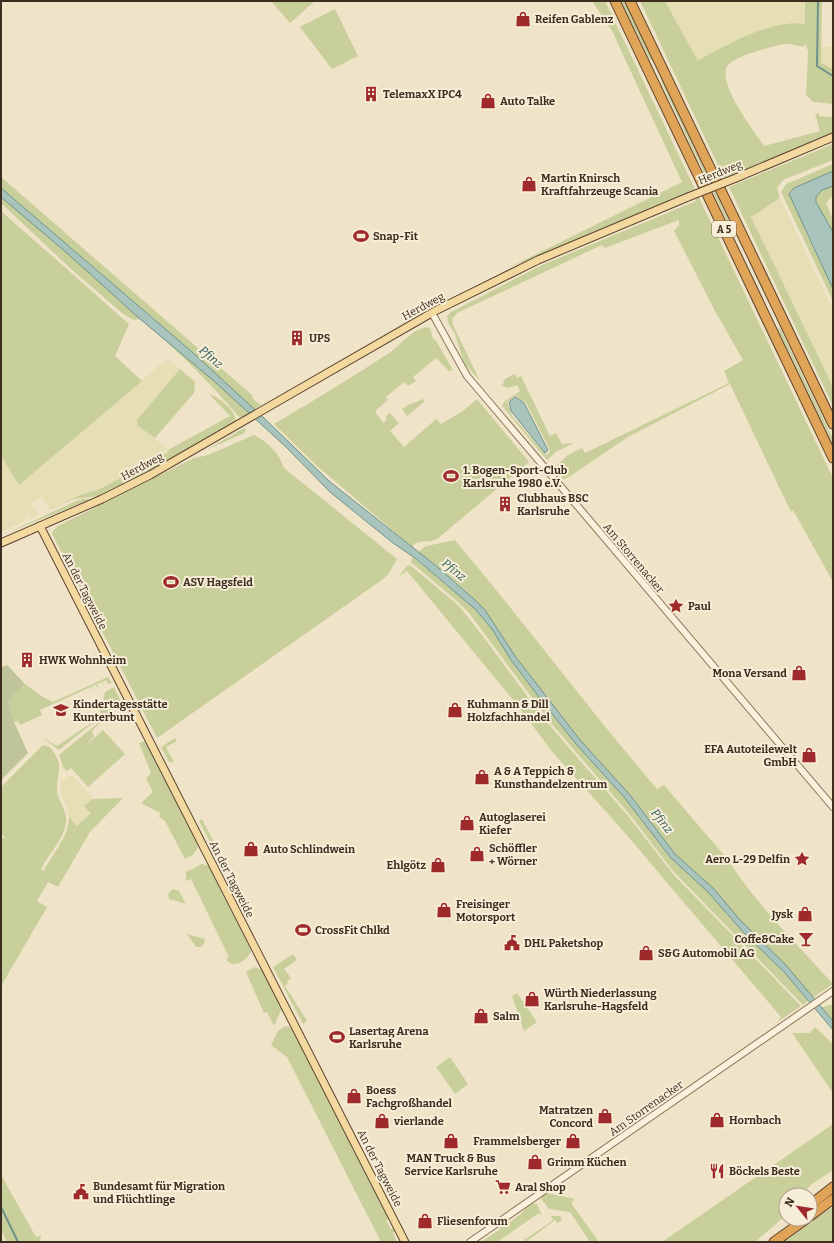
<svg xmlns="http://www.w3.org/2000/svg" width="834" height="1243" viewBox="0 0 834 1243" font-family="Bitter,serif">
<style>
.farmland{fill:#e6deb5}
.green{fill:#c9cf9b;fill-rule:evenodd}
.cemetery{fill:#bfc49a}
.water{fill:#a9c4bc;stroke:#6f938a}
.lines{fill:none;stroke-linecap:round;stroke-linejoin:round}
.stream{stroke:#6f938a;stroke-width:2}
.minor-casing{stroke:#8d765c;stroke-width:8}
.major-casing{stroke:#5b4430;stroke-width:9}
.highway-casing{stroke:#5b4430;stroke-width:11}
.minor{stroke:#faf1dc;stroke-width:6}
.major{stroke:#f3d9a0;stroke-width:7}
.highway{stroke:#e0a458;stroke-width:9}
.major-bridge-casing{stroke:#5b4430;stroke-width:9;stroke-linecap:butt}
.major-bridge{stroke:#f3d9a0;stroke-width:7}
.labels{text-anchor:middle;stroke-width:4;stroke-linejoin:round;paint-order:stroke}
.shield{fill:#f7eed8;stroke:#756857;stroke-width:1}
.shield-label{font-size:10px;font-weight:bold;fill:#3d2e20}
.poi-label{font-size:11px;font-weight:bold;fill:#3d2e20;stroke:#f7eed8;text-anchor:start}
.street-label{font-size:11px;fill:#3d2e20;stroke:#f7eed8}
.water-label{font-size:12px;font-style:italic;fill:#2f5d5a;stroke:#f7eed8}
</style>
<rect width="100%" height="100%" fill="#f0e4c8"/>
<!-- farmland -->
<g class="farmland">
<path d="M665 1H805V24H789L766 29 727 44 698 61Z"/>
<path d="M821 46 833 47V69L821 63Z"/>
<path d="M780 198 833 310V387L752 220V215Z"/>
<path d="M168 358 180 369 136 422 168 450 169 452 98 490 83 494 50 510 42 497 31 503 39 515 30 519 27 514V520L1 532V456L19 485Z"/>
<path d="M68 776H73L93 798 84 805 91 813 77 826 69 817 67 807 61 794 60 783Z"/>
</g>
<!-- green -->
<g class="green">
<path d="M271 1H315L290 23Z"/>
<path d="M592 1H605L833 478V582L793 510 791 512 730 384 628 437 564 480 554 468 568 455 582 448 585 453 729 383 724 371 743 360 715 311 674 231 679 225V220L605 248 602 245 457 313 452 319 453 325 480 381 464 363 455 334 448 323 447 316 451 312 542 265 696 201 691 192 562 247 508 268 682 182 612 31Z"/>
<path d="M621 1H624L652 59 650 60Z"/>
<path d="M640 1H665L698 61C722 46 776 18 805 24V1H822L821 63 833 69V104L813 102 806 95 808 51 805 43 804 47 790 44H783C771 47 736 56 728 65 715 81 754 131 764 146L820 131 815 114 819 113V116L832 117 833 108V135L724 178Z"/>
<path d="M335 9 358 56 332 69 300 27Z"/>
<path d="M662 80 729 221 727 222 661 81Z"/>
<path d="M833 144V160L783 180 777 188 780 198 751 217 833 387V406L729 187Z"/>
<path d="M833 164V171L794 188 808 236 833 288V301L781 192 786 184Z"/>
<path d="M1 177 252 395 253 399 261 405 243 417H239C209 382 176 348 140 319L134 320 123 314 71 269 1 203Z"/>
<path d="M833 186V195L826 203 833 220V232L816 202V197L822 190Z"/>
<path d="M1 211 129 324 115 356 142 381 19 485 1 456Z"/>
<path d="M426 327 430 328 433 339H435L453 370 449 371 436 358 413 377 416 381 408 386 404 382 386 397 388 400 375 411 383 423 387 419 385 417 390 413 399 423 390 431 404 447 436 419 441 424 463 411 477 399 529 462 437 539C428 544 420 538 412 547L316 465 274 424C313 401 351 378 389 353 401 345 411 330 426 327Z"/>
<path d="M780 328 833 439V444L778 329Z"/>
<path d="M180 369 195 382 194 393 155 438 138 426 137 420Z"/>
<path d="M514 374 517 378 521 376 550 436 556 433 562 444 574 443 556 452 547 460 502 406 505 401 520 391 517 385 509 388 502 386 505 379ZM515 396 526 403 549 448 550 452 546 455 512 416 507 402Z"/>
<path d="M209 394C219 397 236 410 236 422L173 459 98 496 74 499 43 513 83 494 98 490 169 452 168 450 230 416Z"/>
<path d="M423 399 425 401 407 416 402 409 406 406Z"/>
<path d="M244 428 246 429 245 433 206 450Z"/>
<path d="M254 435C268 442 279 453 284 468L397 559 388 575 379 582 157 738 52 534 53 531 58 526 194 458 208 455Z"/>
<path d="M83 499H91L7 533 74 502Z"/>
<path d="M455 540C524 622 587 707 657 789L664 785 723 854 747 887 775 921 833 984 812 998 785 964 740 920 714 889 675 854 630 795 580 740 515 656 485 610 465 590 418 552 426 546Z"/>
<path d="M413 557 475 609 492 629 511 660 542 701 576 744 624 797 671 858 708 892 743 932 767 953 808 1001 803 1005 673 871 630 815 550 722 469 613 458 602 412 563 411 561Z"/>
<path d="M410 565 459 606 485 639 545 720 629 817 673 874 801 1006 776 1023 781 1017 619 826 554 754 514 701 407 571 398 577 407 566Z"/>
<path d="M108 677 112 683 108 684 106 680 102 682 104 686 101 682 97 684 99 689 96 685 92 686 94 691 91 687 40 710 42 715 20 725 18 721 14 722 8 701 25 684 43 697 53 702Z"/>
<path d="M114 687 122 704 102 716 97 705 103 701 105 692Z"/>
<path d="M108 715 92 731 94 736 86 745 103 730 125 754 88 787 71 768 67 771 63 767 59 755Z"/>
<path d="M100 717 59 750 41 737 57 746Z"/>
<path d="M175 738 177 741 166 747 174 762H169L161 747Z"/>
<path d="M145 741 199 845 194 854 185 859 165 821 159 817 160 813 141 803 153 792 146 779 151 773 139 743Z"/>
<path d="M43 745 50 747C64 765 58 768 57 787 56 798 65 807 66 817 68 836 48 853 41 870L44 871C52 854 69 837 69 817L77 826 91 813 84 806 92 799 123 798 90 832 58 887 48 882 37 901 47 907 1 986V839L5 837 1 834V787Z"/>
<path d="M202 819 216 846 213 848 199 821Z"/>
<path d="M202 864 210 866 220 889 252 949C249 959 233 971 226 959L229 957 191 879 186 881V872Z"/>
<path d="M173 889 179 891 186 904 169 899 168 894Z"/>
<path d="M187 934 205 939 204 944 201 947H196Z"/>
<path d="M293 954 297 960 284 969 291 978 287 981 288 983 285 986 307 1021 303 1024 273 967Z"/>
<path d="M255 967 262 970 282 1008 274 1026 267 1012 264 1013 246 972Z"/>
<path d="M517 993 537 1022 524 1031 512 996Z"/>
<path d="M833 1004V1021L820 1008Z"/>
<path d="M286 1026 292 1028 383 1206 382 1207 387 1216 390 1218 386 1220 391 1229 394 1227 396 1231 393 1233 397 1242H381L287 1057 271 1045 278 1031Z"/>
<path d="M815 1027 833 1044V1093L792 1033H810Z"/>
<path d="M450 1057 468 1084 455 1094 436 1067Z"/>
<path d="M833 1124V1170L812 1184 801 1195H786V1206L782 1209 786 1215 755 1242H662Z"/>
<path d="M1 1175 36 1237 41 1235 40 1242H7L1 1230Z"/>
<path d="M547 1193 575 1199 571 1203 599 1242H590L570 1212 549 1209 540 1197Z"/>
<path d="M531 1203 537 1204 542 1216 539 1213 497 1242H481L499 1230 501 1226 503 1227 521 1214Z"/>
<path d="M833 1207V1242H780Z"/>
<path d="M551 1216H560L562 1220 558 1223 555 1220 526 1242 523 1236 526 1239 553 1220Z"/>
</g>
<!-- cemetery -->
<path class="cemetery" d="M7 665 25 684 8 701 14 722 28 753 1 780V667Z"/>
<!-- water -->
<g class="water">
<path d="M833 171V186L822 190 816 197V202L833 232V289L789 194 794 188Z"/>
<path d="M1 188 191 351 264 418 329 481 435 565 474 599 485 610 515 656 580 740 630 795 675 854 714 889 740 920 785 964 833 1021V1030L784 972 743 932 708 892 671 858 624 797 576 744 542 701 511 660 492 629 475 609 415 558 393 543 330 492 286 447 214 381 140 319 68 254 1 197Z"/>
<path d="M515 397 524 403 548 450 545 453 511 411 509 402Z"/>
</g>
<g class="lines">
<!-- stream -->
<g class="stream">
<path d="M818 1 817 66 833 76"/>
<path d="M1 1207 18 1242"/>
</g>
<defs>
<g id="minor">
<path d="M432 313 467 376 833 807"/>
<path d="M470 1242 833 991"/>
</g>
<g id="major">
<path d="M736 178 833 137"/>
<path d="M40 526 405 1242"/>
<path d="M1 543 102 499 150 475 435 311 538 260 688 197"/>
</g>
<g id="highway">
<path d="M615 1 833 458"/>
<path d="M630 1 833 424"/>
<path d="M810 1205 833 1187"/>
<path d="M810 1216 833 1199"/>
<path d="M774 1242 806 1219"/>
</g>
</defs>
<!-- minor casing -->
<use href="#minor" class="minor-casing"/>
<!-- major casing -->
<use href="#major" class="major-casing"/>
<!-- highway casing -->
<use href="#highway" class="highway-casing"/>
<!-- minor -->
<use href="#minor" class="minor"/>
<!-- major -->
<use href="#major" class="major"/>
<!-- highway -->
<use href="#highway" class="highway"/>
<defs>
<path id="major-bridge" d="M688 197 736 178"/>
</defs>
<!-- major-bridge casing -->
<use href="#major-bridge" class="major-bridge-casing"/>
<!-- major-bridge -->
<use href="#major-bridge" class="major-bridge"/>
</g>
<!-- icons -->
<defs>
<symbol id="shop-bare" viewBox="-9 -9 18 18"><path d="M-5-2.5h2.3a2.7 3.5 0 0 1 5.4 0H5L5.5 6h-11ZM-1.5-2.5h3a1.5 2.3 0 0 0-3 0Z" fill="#9e2a2b" stroke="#f7eed8" stroke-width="2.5" paint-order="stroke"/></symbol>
<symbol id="building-bare" viewBox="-9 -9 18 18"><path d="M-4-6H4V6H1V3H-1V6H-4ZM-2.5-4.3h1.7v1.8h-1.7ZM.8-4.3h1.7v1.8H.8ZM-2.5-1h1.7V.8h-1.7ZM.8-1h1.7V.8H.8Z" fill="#9e2a2b" stroke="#f7eed8" stroke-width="2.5" paint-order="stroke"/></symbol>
<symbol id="stadium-bare" viewBox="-9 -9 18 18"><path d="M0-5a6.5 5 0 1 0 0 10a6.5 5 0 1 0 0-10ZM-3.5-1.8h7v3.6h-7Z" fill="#9e2a2b" stroke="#f7eed8" stroke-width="2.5" paint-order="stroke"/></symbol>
<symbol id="sight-bare" viewBox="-9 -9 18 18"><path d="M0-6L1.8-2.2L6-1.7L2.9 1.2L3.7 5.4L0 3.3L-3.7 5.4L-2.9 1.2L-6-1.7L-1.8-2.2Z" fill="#9e2a2b" stroke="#f7eed8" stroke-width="2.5" paint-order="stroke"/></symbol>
<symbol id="school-bare" viewBox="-9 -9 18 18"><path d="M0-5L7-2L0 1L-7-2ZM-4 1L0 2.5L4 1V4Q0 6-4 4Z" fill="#9e2a2b" stroke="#f7eed8" stroke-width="2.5" paint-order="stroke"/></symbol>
<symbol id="bar-bare" viewBox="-9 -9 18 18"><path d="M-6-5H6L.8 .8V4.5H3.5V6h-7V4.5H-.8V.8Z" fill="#9e2a2b" stroke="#f7eed8" stroke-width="2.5" paint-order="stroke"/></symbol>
<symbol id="civic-bare" viewBox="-9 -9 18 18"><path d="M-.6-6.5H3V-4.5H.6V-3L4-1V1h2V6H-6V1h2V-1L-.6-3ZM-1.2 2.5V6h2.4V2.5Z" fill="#9e2a2b" stroke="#f7eed8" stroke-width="2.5" paint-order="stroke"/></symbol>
<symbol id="restaurant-bare" viewBox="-9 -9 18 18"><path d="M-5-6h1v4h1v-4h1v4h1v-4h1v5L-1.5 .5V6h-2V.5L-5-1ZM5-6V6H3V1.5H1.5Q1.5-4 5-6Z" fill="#9e2a2b" stroke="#f7eed8" stroke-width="2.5" paint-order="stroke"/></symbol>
<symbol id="supermarket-bare" viewBox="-9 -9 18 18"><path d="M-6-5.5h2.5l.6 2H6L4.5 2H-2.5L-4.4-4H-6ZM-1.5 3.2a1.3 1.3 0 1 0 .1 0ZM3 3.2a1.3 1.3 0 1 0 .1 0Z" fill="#9e2a2b" stroke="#f7eed8" stroke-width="2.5" paint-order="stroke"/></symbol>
</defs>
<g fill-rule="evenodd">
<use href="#shop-bare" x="512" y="8" width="22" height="22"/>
<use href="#building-bare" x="360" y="83" width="22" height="22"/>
<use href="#shop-bare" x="477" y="90" width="22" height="22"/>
<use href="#shop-bare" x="518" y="173" width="22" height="22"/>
<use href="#stadium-bare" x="350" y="225" width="22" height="22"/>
<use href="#building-bare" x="286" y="327" width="22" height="22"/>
<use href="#stadium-bare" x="440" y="465" width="22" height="22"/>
<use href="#building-bare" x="494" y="493" width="22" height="22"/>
<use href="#stadium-bare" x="160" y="571" width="22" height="22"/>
<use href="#sight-bare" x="665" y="595" width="22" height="22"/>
<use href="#building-bare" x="16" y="649" width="22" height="22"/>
<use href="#shop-bare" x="788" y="662" width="22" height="22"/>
<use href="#school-bare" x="50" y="699" width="22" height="22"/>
<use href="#shop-bare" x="444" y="699" width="22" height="22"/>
<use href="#shop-bare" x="798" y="744" width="22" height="22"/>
<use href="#shop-bare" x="471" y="766" width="22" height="22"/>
<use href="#shop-bare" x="456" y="812" width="22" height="22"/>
<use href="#shop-bare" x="240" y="838" width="22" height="22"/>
<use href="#shop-bare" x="466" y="843" width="22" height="22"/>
<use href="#sight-bare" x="791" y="848" width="22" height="22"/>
<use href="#shop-bare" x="427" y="854" width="22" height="22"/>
<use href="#shop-bare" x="433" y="899" width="22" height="22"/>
<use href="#shop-bare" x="794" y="903" width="22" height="22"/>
<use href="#stadium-bare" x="292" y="919" width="22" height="22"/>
<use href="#bar-bare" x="795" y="928" width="22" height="22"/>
<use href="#civic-bare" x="501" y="932" width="22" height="22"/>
<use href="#shop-bare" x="635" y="942" width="22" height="22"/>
<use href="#shop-bare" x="521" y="988" width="22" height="22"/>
<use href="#shop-bare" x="470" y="1005" width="22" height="22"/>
<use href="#stadium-bare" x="326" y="1026" width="22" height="22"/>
<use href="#shop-bare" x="343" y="1085" width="22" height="22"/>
<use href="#shop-bare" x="594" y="1105" width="22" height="22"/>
<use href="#shop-bare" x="706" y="1109" width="22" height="22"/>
<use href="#shop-bare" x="371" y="1110" width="22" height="22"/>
<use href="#shop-bare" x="440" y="1130" width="22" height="22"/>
<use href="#shop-bare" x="562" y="1130" width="22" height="22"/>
<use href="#shop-bare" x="524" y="1151" width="22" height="22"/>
<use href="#restaurant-bare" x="706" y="1160" width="22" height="22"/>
<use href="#supermarket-bare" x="492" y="1176" width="22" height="22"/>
<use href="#civic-bare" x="70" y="1181" width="22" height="22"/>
<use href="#shop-bare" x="414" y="1210" width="22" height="22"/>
</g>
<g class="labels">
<!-- shield labels -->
<rect class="shield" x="712" y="221" width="24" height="16" rx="3"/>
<g class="shield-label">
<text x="724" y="233">A 5</text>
</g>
<!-- poi labels -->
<g class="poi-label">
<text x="535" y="23">Reifen Gablenz</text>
<text x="383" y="98">TelemaxX IPC4</text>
<text x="500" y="105">Auto Talke</text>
<text x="541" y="182">Martin Knirsch<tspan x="541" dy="13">Kraftfahrzeuge Scania</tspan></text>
<text x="373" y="240">Snap-Fit</text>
<text x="309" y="342">UPS</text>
<text x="463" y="474">1. Bogen-Sport-Club<tspan x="463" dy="13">Karlsruhe 1980 e.V.</tspan></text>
<text x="517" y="502">Clubhaus BSC<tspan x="517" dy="13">Karlsruhe</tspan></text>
<text x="183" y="586">ASV Hagsfeld</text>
<text x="688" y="610">Paul</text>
<text x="39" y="664">HWK Wohnheim</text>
<text x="787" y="677" text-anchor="end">Mona Versand</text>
<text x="73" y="708">Kindertagesstätte<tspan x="73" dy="13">Kunterbunt</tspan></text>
<text x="467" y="708">Kuhmann &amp; Dill<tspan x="467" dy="13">Holzfachhandel</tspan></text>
<text x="797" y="753" text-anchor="end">EFA Autoteilewelt<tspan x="797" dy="13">GmbH</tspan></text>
<text x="494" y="775">A &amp; A Teppich &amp;<tspan x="494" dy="13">Kunsthandelzentrum</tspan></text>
<text x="479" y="821">Autoglaserei<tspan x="479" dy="13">Kiefer</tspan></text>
<text x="489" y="852">Schöffler<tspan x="489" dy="13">+ Wörner</tspan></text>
<text x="263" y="853">Auto Schlindwein</text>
<text x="790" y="863" text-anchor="end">Aero L-29 Delfin</text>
<text x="426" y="869" text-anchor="end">Ehlgötz</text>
<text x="456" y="908">Freisinger<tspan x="456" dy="13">Motorsport</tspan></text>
<text x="793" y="918" text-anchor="end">Jysk</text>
<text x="315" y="934">CrossFit Chlkd</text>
<text x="794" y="943" text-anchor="end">Coffe&amp;Cake</text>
<text x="524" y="947">DHL Paketshop</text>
<text x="658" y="957">S&amp;G Automobil AG</text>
<text x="544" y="997">Würth Niederlassung<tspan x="544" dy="13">Karlsruhe-Hagsfeld</tspan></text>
<text x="493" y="1020">Salm</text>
<text x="349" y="1035">Lasertag Arena<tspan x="349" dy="13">Karlsruhe</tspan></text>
<text x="366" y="1094">Boess<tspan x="366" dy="13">Fachgroßhandel</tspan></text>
<text x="593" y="1114" text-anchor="end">Matratzen<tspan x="593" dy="13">Concord</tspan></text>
<text x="729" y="1124">Hornbach</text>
<text x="394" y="1125">vierlande</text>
<text x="561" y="1145" text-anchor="end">Frammelsberger</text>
<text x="451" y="1162" text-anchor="middle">MAN Truck &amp; Bus<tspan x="451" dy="13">Service Karlsruhe</tspan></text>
<text x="547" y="1166">Grimm Küchen</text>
<text x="729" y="1175">Böckels Beste</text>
<text x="93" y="1190">Bundesamt für Migration<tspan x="93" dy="13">und Flüchtlinge</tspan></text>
<text x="515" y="1191">Aral Shop</text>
<text x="437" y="1225">Fliesenforum</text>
</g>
<!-- street labels -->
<g class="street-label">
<text transform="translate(720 172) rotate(-22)" y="4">Herdweg</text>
<text transform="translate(423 306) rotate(-28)" y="4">Herdweg</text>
<text transform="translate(142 466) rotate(-28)" y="4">Herdweg</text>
<text transform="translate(634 558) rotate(50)" y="4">Am Storrenacker</text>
<text transform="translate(85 591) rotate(63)" y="4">An der Tagweide</text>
<text transform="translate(232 879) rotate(63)" y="4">An der Tagweide</text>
<text transform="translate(646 1108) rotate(-35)" y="4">Am Storrenacker</text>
<text transform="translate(380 1168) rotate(63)" y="4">An der Tagweide</text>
</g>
<!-- water labels -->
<g class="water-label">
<text transform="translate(211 357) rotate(41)" y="4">Pfinz</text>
<text transform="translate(454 570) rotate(39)" y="4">Pfinz</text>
<text transform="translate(662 821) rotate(52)" y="4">Pfinz</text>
</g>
</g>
<!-- border -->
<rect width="834" height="1243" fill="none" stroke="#3d2e20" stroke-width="4"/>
<!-- north arrow -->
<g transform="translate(798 1207) rotate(300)"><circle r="19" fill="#f7eed8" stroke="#ada18e"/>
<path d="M0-3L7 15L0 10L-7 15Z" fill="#9e2a2b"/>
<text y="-6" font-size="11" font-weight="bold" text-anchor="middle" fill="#3d2e20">N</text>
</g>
</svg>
